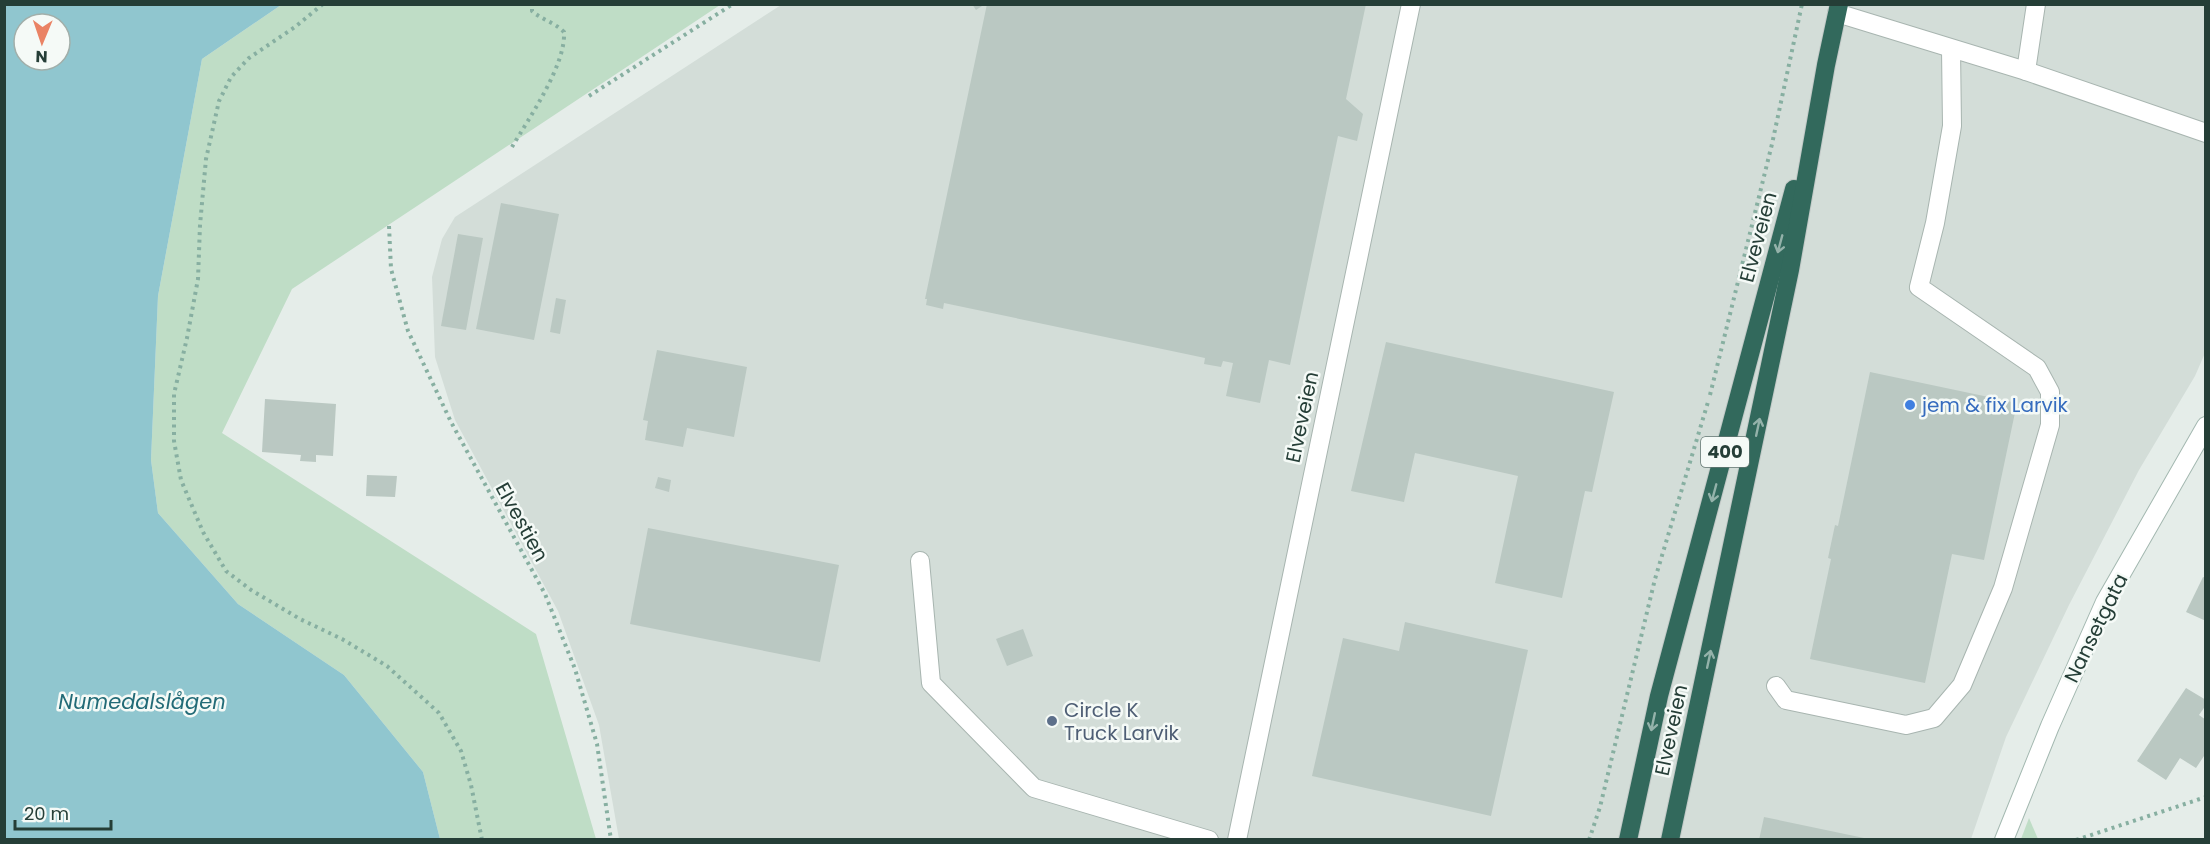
<svg xmlns="http://www.w3.org/2000/svg" width="2210" height="844" viewBox="0 0 2210 844" font-family="Poppins,sans-serif">
<style>
.built{fill:#d3ddd8}
.green{fill:#bfddc6}
.water{fill:#90c6cf;fill-rule:evenodd}
.building{fill:#bac8c2}
.lines{fill:none;stroke-linecap:round;stroke-linejoin:round}
.lane-casing{stroke:#a8b5b0;stroke-width:20}
.street-casing{stroke:#a8b5b0;stroke-width:20}
.secondary-casing{stroke:#a3b8b0;stroke-width:20}
.highway-casing{stroke:#c2c9c7;stroke-width:20}
.path{stroke:#87afa1;stroke-width:4;stroke-dasharray:3 4.5;stroke-linecap:butt}
.lane{stroke:#fff;stroke-width:18}
.street{stroke:#fff;stroke-width:18}
.secondary{stroke:#fff;stroke-width:18}
.highway{stroke:#32695c;stroke-width:18}
.oneway{stroke:#94b2aa}
.shop-dot{fill:#3f7fe0;stroke:#f5faf7;stroke-width:2}
.service-dot{fill:#5c6f8a;stroke:#f5faf7;stroke-width:2}
.labels{text-anchor:middle;stroke-width:5;stroke-linejoin:round;paint-order:stroke}
.shield{fill:#f5faf7;stroke:#637671;stroke-width:1.5}
.shield-label{font-size:18px;font-weight:bold;fill:#253e37}
.street-label{font-size:20px;fill:#253e37;stroke:#f5faf7}
.shop-label{font-size:20px;fill:#366cbe;stroke:#f5faf7;text-anchor:start}
.service-label{font-size:20px;fill:#4e5e75;stroke:#f5faf7;text-anchor:start}
.water-label{font-size:21px;font-style:italic;fill:#226b77;stroke:#f5faf7}
</style>
<rect width="100%" height="100%" fill="#e5ede9"/>
<!-- built -->
<path class="built" d="M781 5H2205V353L2195 376 2139 470 2069 605 2006 737 1971 839H619L599 725 558 611 455 420 435 357 432 277 442 239 455 217Z"/>
<!-- green -->
<g class="green">
<path d="M281 5H720L292 289 222 433 536 634 596 839H440L423 772 344 675 238 604 158 513 151 460 158 296 202 59Z"/>
<path d="M2029 818 2038 839H2021Z"/>
</g>
<!-- water -->
<path class="water" d="M5 4 281 5 202 59 158 296 151 460 158 513 238 604 344 675 423 772 440 839H5ZM24 24H60V60H24Z"/>
<!-- building -->
<g class="building">
<path d="M972 4H985L976 10Z"/>
<path d="M987 4H1366L1346 99 1363 114 1357 141 1338 136 1290 365 1269 360 1260 403 1226 396 1233 363 1223 361 1221 367 1204 364 1205 358 944 303 943 309 926 305 927 299H925Z"/>
<path d="M501 203 559 214 534 340 476 329Z"/>
<path d="M458 234 483 238 466 330 441 326Z"/>
<path d="M556 298 566 300 560 334 550 332Z"/>
<path d="M1386 342 1614 392 1592 492 1585 491 1562 598 1495 583 1518 476 1415 453 1404 502 1351 491Z"/>
<path d="M657 350 747 367 734 437 687 428 683 447 645 440 648 421 643 420Z"/>
<path d="M1870 372 2017 403 1984 560 1952 554 1925 683 1810 659 1831 559 1828 558 1835 525 1838 526Z"/>
<path d="M265 399 336 404 333 456 316 455V462L300 461 301 455 262 452Z"/>
<path d="M367 475 397 476 395 497 366 496Z"/>
<path d="M658 477 671 480 669 492 655 488Z"/>
<path d="M648 528 839 565 820 662 630 624Z"/>
<path d="M2203 577 2206 578V621L2186 612Z"/>
<path d="M1405 622 1528 650 1491 816 1312 776 1343 638 1399 651Z"/>
<path d="M1023 629 1033 656 1007 666 996 639Z"/>
<path d="M2186 688 2206 700V705L2199 715 2206 720V753L2196 768 2180 758 2166 780 2137 761Z"/>
<path d="M1764 817 1864 838V840H1759Z"/>
</g>
<g class="lines">
<defs>
<g id="lane">
<path d="M1837 13 2026 71 2206 133"/>
<path d="M2026 71 2036 4"/>
<path d="M920 561 931 683 1034 788 1209 840"/>
<path d="M1776 686 1786 700 1906 725 1934 718 1962 685 2003 588 2050 425V392L2037 368 1919 287 1935 223 1952 126 1951 49"/>
</g>
<path id="street" d="M1237 840 1411 4"/>
<path id="secondary" d="M2004 840 2050 726 2105 602 2206 426"/>
<g id="highway">
<path d="M1628 840 1659 696 1794 189"/>
<path d="M1670 840 1790 270 1826 65 1839 4"/>
</g>
</defs>
<!-- lane casing -->
<use href="#lane" class="lane-casing"/>
<!-- street casing -->
<use href="#street" class="street-casing"/>
<!-- secondary casing -->
<use href="#secondary" class="secondary-casing"/>
<!-- highway casing -->
<use href="#highway" class="highway-casing"/>
<!-- path -->
<g class="path">
<path d="M323 4 295 27 249 58 231 77 219 101 206 159 200 225 198 279 187 338 174 394V441L181 480 203 532 226 571 251 590 300 619 342 639 387 666 439 713 461 751 471 785 482 840"/>
<path d="M589 96 733 4"/>
<path d="M512 147C529 118 566 65 564 32 554 22 542 20 532 11V4"/>
<path d="M389 226 391 269 408 331 451 422 545 594 575 669 597 744 611 840"/>
<path d="M1710 395 1772 144 1802 4"/>
<path d="M1589 840 1600 807 1655 579 1708 402"/>
<path d="M2076 840 2206 797"/>
</g>
<!-- lane -->
<use href="#lane" class="lane"/>
<!-- street -->
<use href="#street" class="street"/>
<!-- secondary -->
<use href="#secondary" class="secondary"/>
<!-- highway -->
<use href="#highway" class="highway"/>
</g>
<!-- one-way arrows -->
<defs><path id="oneway-shaft" d="M-6 0H5M1.5-3L5.5 0L1.5 3" fill="none" stroke-width="1.6" stroke-linecap="round" stroke-linejoin="round" transform="scale(1.5)"/></defs>
<g class="oneway">
<use href="#oneway-shaft" transform="translate(1780 244) rotate(105)"/>
<use href="#oneway-shaft" transform="translate(1758 427) rotate(-78)"/>
<use href="#oneway-shaft" transform="translate(1714 493) rotate(105)"/>
<use href="#oneway-shaft" transform="translate(1709 659) rotate(-78)"/>
<use href="#oneway-shaft" transform="translate(1653 722) rotate(102)"/>
</g>
<!-- markers -->
<circle class="shop-dot" cx="1910" cy="405" r="6"/>
<circle class="service-dot" cx="1052" cy="721" r="6"/>
<g class="labels">
<!-- shield labels -->
<rect class="shield" x="1701" y="437" width="48" height="30" rx="4.5"/>
<g class="shield-label">
<text x="1725" y="458">400</text>
</g>
<!-- street labels -->
<g class="street-label">
<text transform="translate(1758 237) rotate(-75)" y="7">Elveveien</text>
<text transform="translate(1302 417) rotate(-78)" y="7">Elveveien</text>
<text transform="translate(522 522) rotate(61)" y="7">Elvestien</text>
<text transform="translate(2096 628) rotate(-64)" y="7">Nansetgata</text>
<text transform="translate(1671 730) rotate(-78)" y="7">Elveveien</text>
</g>
<!-- shop labels -->
<g class="shop-label">
<text x="1922" y="412">jem &amp; fix Larvik</text>
</g>
<!-- service labels -->
<g class="service-label">
<text x="1064" y="717">Circle K<tspan x="1064" dy="23">Truck Larvik</tspan></text>
</g>
<!-- water labels -->
<g class="water-label">
<text x="142" y="709">Numedalslågen</text>
</g>
</g>
<!-- border -->
<rect width="2210" height="844" fill="none" stroke="#253e37" stroke-width="12"/>
<!-- north arrow -->
<g transform="translate(42 42) rotate(182)"><circle r="28" fill="#f5faf7" stroke="#a2afaa" stroke-width="1.5"/>
<path d="M0-4.5L10 22L0 15L-10 22Z" fill="#ea8365"/>
<text y="-9" font-size="16" font-weight="bold" text-anchor="middle" fill="#253e37">N</text>
</g>
<!-- scale -->
<path d="M15 820v9h96v-9" fill="none" stroke="#253e37" stroke-width="3"/>
<text x="24" y="820" font-size="18" fill="#253e37" stroke="#f5faf7" stroke-width="4.5" paint-order="stroke">20 m</text>
</svg>
